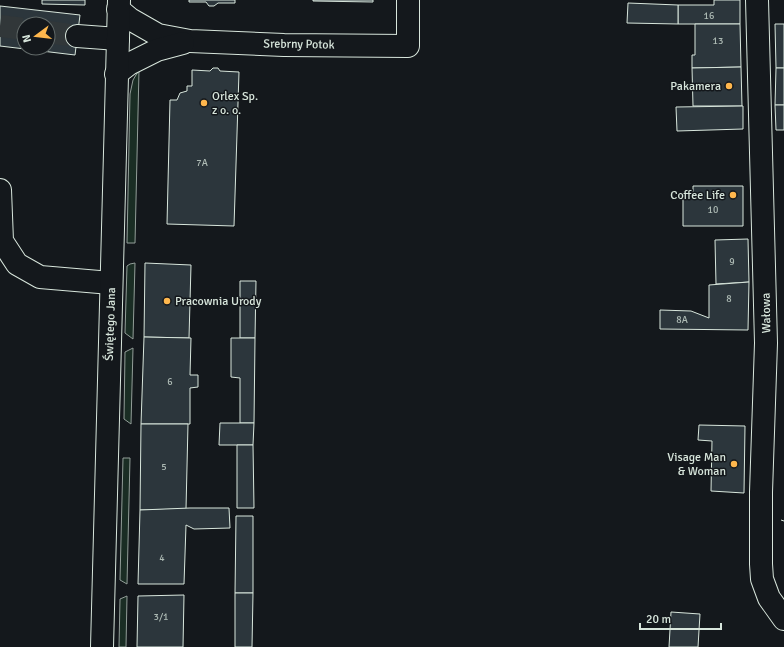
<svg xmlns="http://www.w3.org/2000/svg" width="784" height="647" viewBox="0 0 784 647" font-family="Signika,sans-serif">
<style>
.green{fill:#1a2d24;stroke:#939e99}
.building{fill:#2c363c;stroke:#d8e6dc;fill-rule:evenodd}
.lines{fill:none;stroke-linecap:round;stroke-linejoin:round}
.minor-tunnel{stroke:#313739;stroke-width:22;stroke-dasharray:22 11;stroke-linecap:butt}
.minor-casing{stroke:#d8e6dc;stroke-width:24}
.minor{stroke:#14181c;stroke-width:22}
.fence{stroke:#d8e6dc;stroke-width:1;stroke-dasharray:5 2;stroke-linecap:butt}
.poi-dot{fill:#ffb74d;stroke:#14181c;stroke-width:1.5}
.labels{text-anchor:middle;stroke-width:3;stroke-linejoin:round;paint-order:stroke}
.number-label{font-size:10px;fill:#adbab4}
.street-label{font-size:12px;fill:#d8e6dc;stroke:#14181c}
.poi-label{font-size:12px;fill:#d8e6dc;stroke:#14181c;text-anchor:end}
</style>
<rect width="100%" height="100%" fill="#14181c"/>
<!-- green -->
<g class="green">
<path d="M139 70 135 243H127L130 94 133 80Z"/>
<path d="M135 263 133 339 125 333 127 266 130 264Z"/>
<path d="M133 348 131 424 124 419 125 352Z"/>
<path d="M123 458H130L127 584 120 580Z"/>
<path d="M127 596 126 647H119L120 599Z"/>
</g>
<!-- building -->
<g class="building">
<path d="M42 0H85V5L42 4Z"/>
<path d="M189 0H235V3H218L214 6H209L206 2H189Z"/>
<path d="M313 0H373V2L313 1Z"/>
<path d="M714 0H740V24H678V5H714Z"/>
<path d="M628 3 678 5V24L627 23Z"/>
<path d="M0 6 80 15 75 55 0 46ZM24 24H48V48H24Z"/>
<path d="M695 24H740L741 67 692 68V55H695Z"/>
<path d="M775 24H784V68H776Z"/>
<path d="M741 67 742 106H693L692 68Z"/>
<path d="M213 68H218L220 71 239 72 234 226 167 224 170 100H177L180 93 187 91V86H192V70L210 71Z"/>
<path d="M776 68H784V105H775Z"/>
<path d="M775 105H784V130H776Z"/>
<path d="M743 106V129L677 131 676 107Z"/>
<path d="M693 186H743V226H683V192H693Z"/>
<path d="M748 239 749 282 716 284 715 240Z"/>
<path d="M145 263 191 265 189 338 144 337Z"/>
<path d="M240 281H256L255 338H240Z"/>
<path d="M749 282 748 330 660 329V310L691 311 709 318V285Z"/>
<path d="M144 337 191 338 190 375H198V387L190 388V424H141Z"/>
<path d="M231 338H255L254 423H240V378L231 377Z"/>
<path d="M220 423H254L253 445H219Z"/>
<path d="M141 424H188L186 509 140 510Z"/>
<path d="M699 425 745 426 744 493 711 491 712 441 698 440Z"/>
<path d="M237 445H253L254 508H237Z"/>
<path d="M190 508H229L230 528 194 529 186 525 184 584H138L140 510Z"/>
<path d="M236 516H253V593H235Z"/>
<path d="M235 593H253L252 647H235Z"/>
<path d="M184 595 183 647H137L138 596Z"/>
<path d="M671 612 700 614 698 647H669Z"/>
</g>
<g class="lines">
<!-- minor-tunnel -->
<g class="minor-tunnel">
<path d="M0 26 24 29"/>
<path d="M48 32 77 36"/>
</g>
<defs>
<g id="minor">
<path d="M757 0 766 343 761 492V564L762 579 769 598 784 619"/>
<path d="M118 9 130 19 158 35 190 41 284 45 408 46V0"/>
<path d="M77 36 118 39"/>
<path d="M116 74 129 64 157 50 183 43"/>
<path d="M0 190 2 241 17 264 40 277 111 283"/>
<path d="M102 647 119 0"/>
</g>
</defs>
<!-- minor casing -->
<use href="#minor" class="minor-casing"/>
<!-- minor -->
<use href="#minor" class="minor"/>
<!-- fence -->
<path class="fence" d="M781 520 784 521"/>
</g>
<!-- markers -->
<g class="poi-dot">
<circle cx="729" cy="86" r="4"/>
<circle cx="204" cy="103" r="4"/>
<circle cx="733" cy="195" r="4"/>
<circle cx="167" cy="301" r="4"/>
<circle cx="734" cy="464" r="4"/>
</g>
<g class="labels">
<!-- number labels -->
<g class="number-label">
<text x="709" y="19">16</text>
<text x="718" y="44">13</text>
<text x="202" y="166">7A</text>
<text x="713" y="213">10</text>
<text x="732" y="265">9</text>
<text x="729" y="302">8</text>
<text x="682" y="323">8A</text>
<text x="170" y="385">6</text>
<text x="164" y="470">5</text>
<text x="162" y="561">4</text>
<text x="161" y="620">3/1</text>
</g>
<!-- street labels -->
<g class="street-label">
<text transform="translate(299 44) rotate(1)" y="4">Srebrny Potok</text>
<text transform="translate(766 313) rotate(-91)" y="4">Wałowa</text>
<text transform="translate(110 324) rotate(-88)" y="4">Świętego Jana</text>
</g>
<!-- poi labels -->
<g class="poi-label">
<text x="721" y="90">Pakamera</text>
<text x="212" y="100" text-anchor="start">Orlex Sp.<tspan x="212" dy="14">z o. o.</tspan></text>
<text x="725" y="199">Coffee Life</text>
<text x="175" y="305" text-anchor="start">Pracownia Urody</text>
<text x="726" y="461">Visage Man<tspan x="726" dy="14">&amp; Woman</tspan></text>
</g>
</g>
<!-- north arrow -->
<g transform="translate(36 36) rotate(255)"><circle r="19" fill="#14181c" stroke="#626a69"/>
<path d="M0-3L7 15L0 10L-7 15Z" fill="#ffb74d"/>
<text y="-6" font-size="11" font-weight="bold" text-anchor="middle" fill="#d8e6dc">N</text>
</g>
<!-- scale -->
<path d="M640 623v6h81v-6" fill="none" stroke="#d8e6dc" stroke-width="2"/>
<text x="646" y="623" font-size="12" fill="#d8e6dc" stroke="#14181c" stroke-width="3" paint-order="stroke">20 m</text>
</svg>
